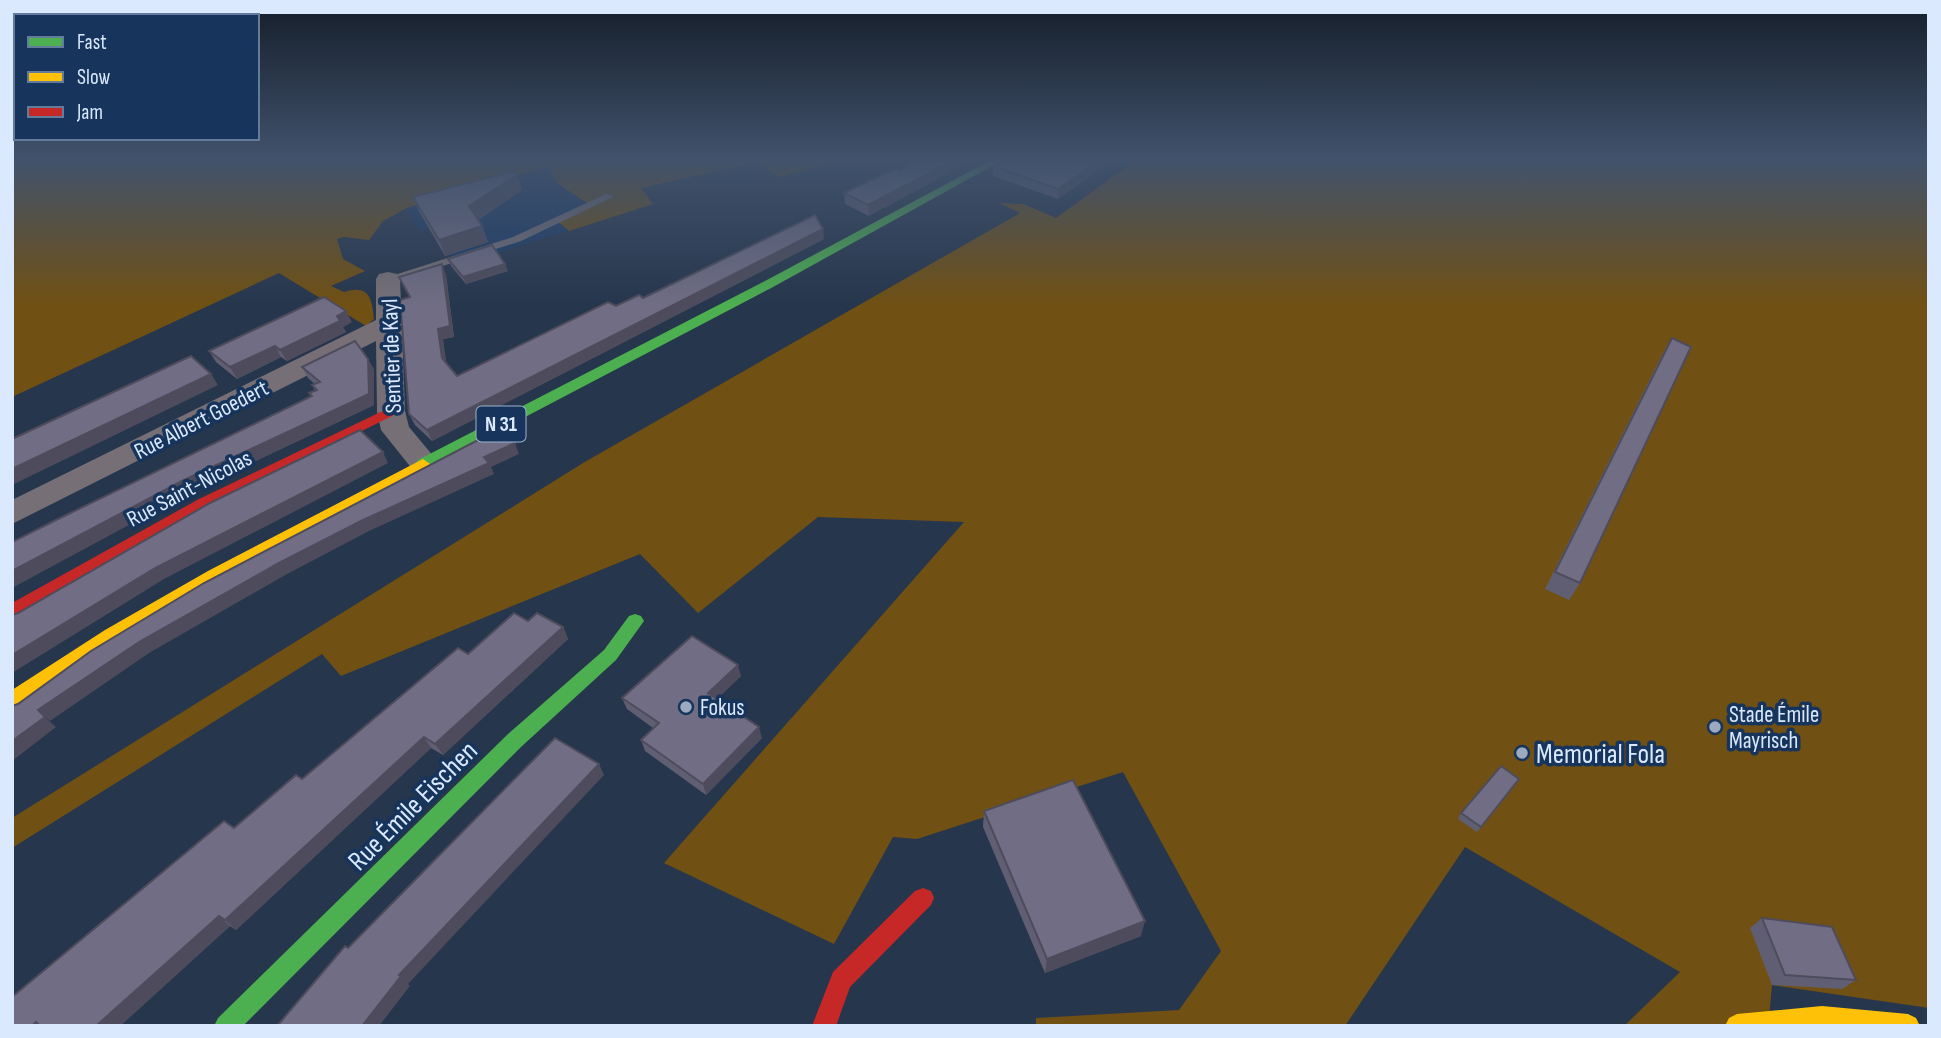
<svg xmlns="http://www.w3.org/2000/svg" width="1941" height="1038" viewBox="0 0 1941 1038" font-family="'Sofia Sans Condensed',sans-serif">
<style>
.built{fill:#1b3b66}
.green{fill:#705013}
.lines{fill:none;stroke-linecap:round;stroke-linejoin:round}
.lane{fill:#767076;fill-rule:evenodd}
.street{fill:#767076;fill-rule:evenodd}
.fast{fill:#4caf50;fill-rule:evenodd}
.slow{fill:#ffc107;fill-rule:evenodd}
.jam{fill:#c62828;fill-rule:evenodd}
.wall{fill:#605e72}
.shaded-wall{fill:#4e4c5c}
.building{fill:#706d84;stroke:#4e4c5c;stroke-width:2}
.poi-dot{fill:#9baabf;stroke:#16345c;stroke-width:2.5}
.labels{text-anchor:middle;stroke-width:7;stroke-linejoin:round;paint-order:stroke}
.shield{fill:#16345c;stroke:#9fb3cd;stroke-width:2}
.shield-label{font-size:21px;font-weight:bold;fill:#dae9fd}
.street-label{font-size:23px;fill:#dae9fd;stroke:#16345c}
.poi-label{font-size:23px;fill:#dae9fd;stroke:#16345c;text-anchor:start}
.near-poi-label{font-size:28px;fill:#dae9fd;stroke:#16345c;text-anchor:start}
.near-street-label{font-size:28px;fill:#dae9fd;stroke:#16345c}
</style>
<rect width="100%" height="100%" fill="#26364c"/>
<!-- built -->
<path class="built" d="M549 166 653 204 457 266 449 254 444 255 429 228 420 231 407 208Z"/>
<!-- green -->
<g class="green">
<path d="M12 160H846L779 177 757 162 641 188 653 204 569 231 557 221 590 205 557 183 548 166 407 208 383 221 369 240 344 237 337 239 343 259 365 271 331 286 344 292C369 284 372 298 374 319L366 326 279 273 12 397Z"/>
<path d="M1136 160H1929V1008L1772 985 1769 1018 1908 1026H1624L1680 972 1465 847 1345 1026H1036V1018L1179 1010 1221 951 1123 772 917 839 893 837 834 944 664 863 964 522 818 517 698 613 640 554 341 676 322 654 12 848V818L583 463 1020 213 999 203 1023 204 1056 218Z"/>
</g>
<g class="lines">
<!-- lane -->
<path class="lane" d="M606 194 615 196 521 241 392 282H384L382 279 513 237Z"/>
<!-- street -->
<path class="street" d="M388 272 397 274 400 279 405 411 409 427 439 463 435 470 424 473 413 470 381 430 377 411 376 341 12 524V500L376 320V279L379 274Z"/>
<!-- fast -->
<g class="fast">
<path d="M991 160H1003L773 287 428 468 423 469 416 464 418 460 765 281Z"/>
<path d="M635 614 641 616 644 621 616 660 521 747 243 1026H214L218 1018 507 735 604 650 629 616Z"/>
</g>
<!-- slow -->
<g class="slow">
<path d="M423 459 430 464 428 468 168 609 12 708V690L105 630 208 571Z"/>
<path d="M1822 1006 1908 1014 1916 1018 1920 1026H1725L1729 1018 1737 1014Z"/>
</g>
<!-- jam -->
<g class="jam">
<path d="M391 407 398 411 396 414 209 507 12 618V603L199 499Z"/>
<path d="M923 888 931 891 934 898 931 905 850 987 836 1026H812L833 972 915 891Z"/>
</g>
</g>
<!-- wall -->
<g class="wall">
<path d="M1113 160 1058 199 993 176V166Z"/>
<path d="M900 170 869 216 845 204 844 193Z"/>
<path d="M522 190 478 220 482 226 488 242 445 256 420 213 413 197Z"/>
<path d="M824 239 432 441 415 425 409 414V297L399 277 446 275 454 337 443 339 446 363 457 376 616 306Z"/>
<path d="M448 259 508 271 466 284 451 266Z"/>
<path d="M352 322 343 327 346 332 287 361 281 357 237 379 216 362 209 351Z"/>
<path d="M1672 338 1580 583 1569 600 1545 589 1662 355Z"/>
<path d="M368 359 374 370V405L190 492 311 396 309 393 315 391 312 385 315 384 308 378 302 367Z"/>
<path d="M528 621 563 627 568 639 443 755 431 748 236 930 230 926 120 1026 234 828 302 779 468 654Z"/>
<path d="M741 676 717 699 762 738 706 795 645 751 641 740 653 728 627 709 622 698Z"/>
<path d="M1519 779 1477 832 1458 819 1461 813Z"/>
<path d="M984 811 1141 936 1045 973 983 827Z"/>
<path d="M1762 918 1856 980 1842 989 1772 985 1750 928Z"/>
</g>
<!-- shaded-wall -->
<g class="shaded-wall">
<path d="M955 160H974L869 216 868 205Z"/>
<path d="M1100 160H1113L1058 199V189Z"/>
<path d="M517 175 522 190 474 222 469 206Z"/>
<path d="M482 226 488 242 445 256 439 240Z"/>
<path d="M823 229 824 239 432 441 427 430Z"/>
<path d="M442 264 446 275 454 337 443 339 447 369 442 358 438 329Z"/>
<path d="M505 264 508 271 466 284 463 277Z"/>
<path d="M346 311 352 322 343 327 346 332 287 361 280 350Z"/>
<path d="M275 346 281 357 237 379 230 367Z"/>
<path d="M368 359 374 370V405L190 492 12 588V571L182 481Z"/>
<path d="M211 374 218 385 12 485V469Z"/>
<path d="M515 443 519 454 491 467 494 474 369 531 287 574 149 653 50 721 38 710 139 642 279 563 484 457Z"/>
<path d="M383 452 388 463 164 579 12 673V655L155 568Z"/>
<path d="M563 627 568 639 443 755 435 744Z"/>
<path d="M738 665 741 676 711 705 708 693Z"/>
<path d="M45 717 56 727 12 761V741Z"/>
<path d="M759 727 762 738 706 795 703 784Z"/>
<path d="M424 737 431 748 236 930 225 920Z"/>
<path d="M599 764 604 775 408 984 410 986 379 1026H362L399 975Z"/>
<path d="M219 916 230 926 120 1026H96Z"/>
<path d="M1145 921 1141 936 1045 973 1047 959Z"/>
</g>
<!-- building -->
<g class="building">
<path d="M920 160H955L868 205 844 193 897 168 900 170Z"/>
<path d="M1004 160H1100L1058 189 993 166Z"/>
<path d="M515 171 517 175 469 206 482 226 439 240 413 197Z"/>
<path d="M815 215 823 229 427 430 409 414 400 300 410 297 399 277 442 264 450 326 438 329 442 358 457 376 608 302 616 306 639 295 643 298Z"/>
<path d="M492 245 505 264 463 277 448 259Z"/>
<path d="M324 297 346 311 337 316 340 321 280 350 275 346 230 367 209 351Z"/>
<path d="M1672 338 1691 347 1580 583 1555 572Z"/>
<path d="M355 341 368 359 369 394 182 481 12 571V542L56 520 312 396 309 393 317 390 312 385 320 382 302 367Z"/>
<path d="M191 356 211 374 12 469V439Z"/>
<path d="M501 428 515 443 484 457 489 463 363 520 279 563 139 642 38 710 45 717 12 741V706L18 704 91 651 204 583Z"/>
<path d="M360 430 383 452 155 568 12 655V615L18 613 210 503Z"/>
<path d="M514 613 528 621 537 613 563 627 435 744 424 737 225 920 219 916 96 1026H40L36 1022 32 1026H12V997L224 821 234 828 296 775 302 779 458 648 468 654Z"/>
<path d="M692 636 738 665 708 693 759 727 703 784 641 740 659 723 622 698Z"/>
<path d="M555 738 599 764 399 975 401 976 362 1026H277L345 946 348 948Z"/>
<path d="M1501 766 1519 779 1481 827 1461 813Z"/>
<path d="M1073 780 1145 921 1047 959 984 811Z"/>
<path d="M1762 918 1832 927 1856 980 1785 975Z"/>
</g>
<!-- sky -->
<linearGradient id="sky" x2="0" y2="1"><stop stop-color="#151e2a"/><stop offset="0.52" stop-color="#41526c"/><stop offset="1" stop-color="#41526c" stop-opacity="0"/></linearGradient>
<rect width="1941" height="305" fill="url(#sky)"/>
<!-- markers -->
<g class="poi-dot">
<circle cx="686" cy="707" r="7"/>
<circle cx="1715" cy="727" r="7"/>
<circle cx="1522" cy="753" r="7"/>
</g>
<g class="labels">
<!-- shield labels -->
<rect class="shield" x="476.5" y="406.5" width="49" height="35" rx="5"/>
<g class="shield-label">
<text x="501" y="431">N 31</text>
</g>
<!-- street labels -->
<g class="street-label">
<text transform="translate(391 356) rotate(-92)" y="8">Sentier de Kayl</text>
<text transform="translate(201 419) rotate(-27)" y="8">Rue Albert Goedert</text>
<text transform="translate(189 488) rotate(-28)" y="8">Rue Saint-Nicolas</text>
</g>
<!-- poi labels -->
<g class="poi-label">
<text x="700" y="715">Fokus</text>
<text x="1729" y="722">Stade Émile<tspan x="1729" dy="26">Mayrisch</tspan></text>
</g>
<!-- near-poi labels -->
<g class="near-poi-label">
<text x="1536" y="763">Memorial Fola</text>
</g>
<!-- near-street labels -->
<g class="near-street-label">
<text transform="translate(412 805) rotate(-45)" y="10">Rue Émile Eischen</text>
</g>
</g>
<!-- border -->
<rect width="1941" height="1038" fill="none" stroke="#dae9fd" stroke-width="28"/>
<!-- legend -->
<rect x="14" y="14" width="245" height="126" fill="#16345c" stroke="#647c9c" stroke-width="2"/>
<rect x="28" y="37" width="35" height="10" fill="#4caf50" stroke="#647c9c" stroke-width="2"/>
<text x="77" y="49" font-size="21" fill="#dae9fd">Fast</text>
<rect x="28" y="72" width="35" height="10" fill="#ffc107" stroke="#647c9c" stroke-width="2"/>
<text x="77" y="84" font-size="21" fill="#dae9fd">Slow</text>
<rect x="28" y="107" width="35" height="10" fill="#c62828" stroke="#647c9c" stroke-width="2"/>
<text x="77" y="119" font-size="21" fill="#dae9fd">Jam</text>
</svg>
